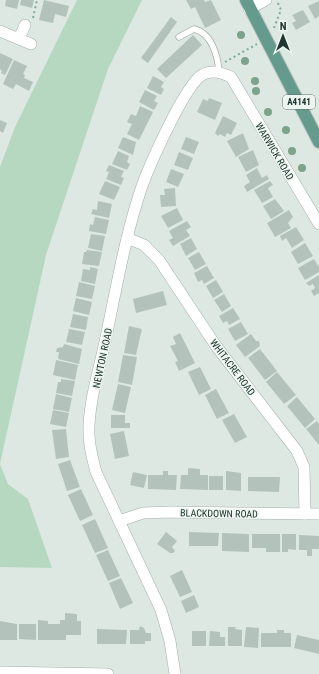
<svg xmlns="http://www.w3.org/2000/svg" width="319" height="674" viewBox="0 0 319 674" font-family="'Roboto Condensed',sans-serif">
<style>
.green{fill:#b7d8c0}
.building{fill:#b3c3bc}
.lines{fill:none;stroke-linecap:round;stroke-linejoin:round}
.lane-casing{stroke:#a1afaa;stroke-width:7}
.street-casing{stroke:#a1afaa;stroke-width:12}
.primary-casing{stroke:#bcc3c1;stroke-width:14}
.path{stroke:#80aa9c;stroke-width:2;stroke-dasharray:2 3;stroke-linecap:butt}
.lane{stroke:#fff;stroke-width:5.5}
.street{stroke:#fff;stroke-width:11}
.primary{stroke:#659b8c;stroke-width:12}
.tree{fill:#7da38c}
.labels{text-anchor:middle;stroke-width:3;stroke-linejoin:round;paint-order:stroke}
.shield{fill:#edf5f1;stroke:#5e6f6a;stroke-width:1}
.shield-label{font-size:9px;font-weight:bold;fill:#203630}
.street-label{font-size:10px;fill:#203630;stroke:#edf5f1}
</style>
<rect width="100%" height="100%" fill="#dee8e3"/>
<!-- green -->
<path class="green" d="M77 0H142L108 69 46 255 0 464 8 484 28 499 52 568 0 567V167L15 127Z"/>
<!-- building -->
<g class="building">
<path d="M6 0H19L17 9 5 6Z"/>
<path d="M21 0H34L32 8 20 5Z"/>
<path d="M44 0 69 6 66 17 55 14 53 23 39 20Z"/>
<path d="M186 0H204L205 2 211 0 221 20 205 28 195 7 191 9Z"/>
<path d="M319 1V16L315 19 308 6Z"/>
<path d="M303 10 310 22 296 30 292 23 296 21 292 15Z"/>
<path d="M171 17 177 22 148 63 141 58Z"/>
<path d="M193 35 202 45 166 78 157 69Z"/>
<path d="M0 53 13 59 5 75 1 73 2 71 0 69Z"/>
<path d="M14 60 27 66 23 74 25 75 24 78 33 82 29 91 16 84 13 89 3 84Z"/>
<path d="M153 76 164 82 161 87 164 89 161 95 147 88Z"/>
<path d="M145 90 157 96 154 101 158 103 154 110 139 102Z"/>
<path d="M209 98 222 103 215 120 197 112 203 99 208 101Z"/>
<path d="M140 106 153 112 139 140 127 134 132 124 127 122 131 114 136 116Z"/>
<path d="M223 116 237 123 231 135 227 133 225 137 220 134 218 136 215 133Z"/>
<path d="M0 120 7 123 3 133 0 131Z"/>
<path d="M243 133 249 149 236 157 227 141Z"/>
<path d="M123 137 136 142 133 155 118 148Z"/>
<path d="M186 137 199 142 194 154 181 149Z"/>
<path d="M253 150 259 165 246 172 238 157Z"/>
<path d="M118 151 129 156 127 162 130 164 127 170 112 164Z"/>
<path d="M179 152 193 158 188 170 174 165Z"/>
<path d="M109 165 124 171 121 177 124 178 121 185 106 179 109 172 106 171Z"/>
<path d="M257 168 262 178 267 175 269 179 247 192 244 186 250 182 246 175Z"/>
<path d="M171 169 184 174 178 187 166 182Z"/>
<path d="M105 181 120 187 114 200 99 194Z"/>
<path d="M270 181 273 185 268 188 273 197 262 203 254 190Z"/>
<path d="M175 188 176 206 161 207 160 195H165L164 189Z"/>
<path d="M275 199 284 211 271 219 263 206Z"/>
<path d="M98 201 112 204 109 218 91 214 93 209 97 210Z"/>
<path d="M177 208 183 220 168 228 161 216Z"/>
<path d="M289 210 293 217 288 223 291 228 275 237 267 223Z"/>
<path d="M95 217 109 220 106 234 89 231 90 224 93 225Z"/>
<path d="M187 221 191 227 186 230 190 236 173 246 169 240 173 238 169 231Z"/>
<path d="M296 227 304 240 292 248 286 238 282 241 280 236Z"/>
<path d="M91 234 105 236 102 251 88 248Z"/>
<path d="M191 238 197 249 186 256 180 244Z"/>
<path d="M305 243 313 256 298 264 291 252Z"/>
<path d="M87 250 102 252 99 266 82 264 84 252H86Z"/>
<path d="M199 252 206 264 195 270 188 258Z"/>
<path d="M314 259 319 267V272L305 280 298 268Z"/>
<path d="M207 266 214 278 204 284 202 280 198 282 194 273Z"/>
<path d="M90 267 98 269 95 284 81 281 83 269 90 270Z"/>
<path d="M319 275V293L314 296 311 291 315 288 313 284 309 286 306 283Z"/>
<path d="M216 280 223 292 213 298 206 286Z"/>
<path d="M79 282 95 286 92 299 76 296Z"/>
<path d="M163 291 167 305 136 313 133 299Z"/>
<path d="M224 294 231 306 222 312 214 300Z"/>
<path d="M76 298 92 302 89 315 73 311Z"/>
<path d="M233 308 240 319 229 325 227 321 223 323 219 316Z"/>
<path d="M73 314 88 317 86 330 70 327Z"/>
<path d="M241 322 248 334 235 341 228 329Z"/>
<path d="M129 326 142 329 136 355 124 353Z"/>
<path d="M69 329 85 332 82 345 66 342Z"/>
<path d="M180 333 195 363 179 371 175 362 178 361 170 346 176 344 173 337Z"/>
<path d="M251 334 256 341H259L260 346 245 357 236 345Z"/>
<path d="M64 344 82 349 79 364 58 359 59 352H56L57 348 63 347Z"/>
<path d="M260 349 277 371 265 380 248 358Z"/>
<path d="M123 355 137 357 132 385 118 382Z"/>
<path d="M56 360 78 365 75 380 53 375Z"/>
<path d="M200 367 211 389 199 395 188 372Z"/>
<path d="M277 372 296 395 284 404 266 382Z"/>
<path d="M61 379 75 381 72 396 56 393 58 382H61Z"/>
<path d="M118 384 131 387 125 413 112 410Z"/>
<path d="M216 389 229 413 217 419 205 395Z"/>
<path d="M56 394 72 398 69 412 53 409Z"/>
<path d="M297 397 315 419 305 428 287 406Z"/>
<path d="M53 410 69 413 66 427 50 424Z"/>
<path d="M234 414 247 437 235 443 222 420Z"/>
<path d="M111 415H125V423H130V428H111Z"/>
<path d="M317 421 319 424V445L306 429Z"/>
<path d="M66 429 69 457 56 459 52 430Z"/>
<path d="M124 431 129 456 115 459 110 434Z"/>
<path d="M70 460 80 487 67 491 58 464Z"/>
<path d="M188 468 200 469V475H208V490L180 489 181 475H188Z"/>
<path d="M163 471H168V475H177L176 490 148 489V475H163Z"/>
<path d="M226 471 241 473V491L226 490Z"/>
<path d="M133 472 147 475 144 488 130 485Z"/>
<rect x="209" y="476" width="14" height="14"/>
<path d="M248 477H280L279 492 248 491Z"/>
<path d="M81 489 93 515 80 521 68 495Z"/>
<path d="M95 519 108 548 95 553 82 525Z"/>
<path d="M166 532 177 541 172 547 175 551 173 553H170L157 544Z"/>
<path d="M189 532 219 533 218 546H189Z"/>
<path d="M222 533 249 534V552L222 551Z"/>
<path d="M252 534H280V552H266V548H252Z"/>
<path d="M282 534H296V550L288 549V552H282Z"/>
<path d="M299 535 319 536V549H312V556H307V550H299Z"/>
<path d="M108 550 120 576 108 581 96 555Z"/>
<path d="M182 570 192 592 180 597 170 576Z"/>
<path d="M121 578 133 603 120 609 109 583Z"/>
<path d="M194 595 199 607 186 613 181 601Z"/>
<path d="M65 613 77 614V621H81V635H66V640H38V620L48 621V624H60V620H65Z"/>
<path d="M0 621 17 624V640H0Z"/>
<path d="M19 624H36V640L19 639Z"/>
<path d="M140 626 144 628 146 633H151V641H145V644H130V630H139Z"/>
<path d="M228 627H236L235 629 242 630V646H228Z"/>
<path d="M246 627 259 628 258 648 244 647Z"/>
<path d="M97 629 127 630 126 644H97Z"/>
<path d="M277 630H284V633H291V647H261V633H277Z"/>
<rect x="192" y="631" width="14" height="15"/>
<path d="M210 631 220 632V637H225V646H209Z"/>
<path d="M297 635 319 640V654L294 648Z"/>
</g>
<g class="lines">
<defs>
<path id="lane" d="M179 37 194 29C212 33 218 57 219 72"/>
<g id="street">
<path d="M249 9 266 0"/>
<path d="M0 31 31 44"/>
<path d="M19 39 25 25"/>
<path d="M127 238 144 245 159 260 216 346 297 451 304 467 305 514"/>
<path d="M119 521 143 513 170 512 319 514"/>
<path d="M0 672 108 674"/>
<path d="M175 674 170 641 161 610 96 472C93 460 89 447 89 434 88 405 99 370 105 342 116 290 125 236 142 186 150 164 185 85 202 75 212 69 223 73 231 77L319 224"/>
</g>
<path id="primary" d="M246 0 319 142"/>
</defs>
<!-- lane casing -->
<use href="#lane" class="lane-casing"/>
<!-- street casing -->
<use href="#street" class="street-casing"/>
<!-- primary casing -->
<use href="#primary" class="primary-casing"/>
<!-- path -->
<g class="path">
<path d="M33 18 37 0"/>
<path d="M274 28 281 10 277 1"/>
<path d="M225 62 257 44"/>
</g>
<!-- lane -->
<use href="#lane" class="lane"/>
<!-- street -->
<use href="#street" class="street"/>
<!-- primary -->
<use href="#primary" class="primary"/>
</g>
<!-- trees -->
<g class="tree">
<circle cx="241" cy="35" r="4"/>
<circle cx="245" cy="61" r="4"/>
<circle cx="255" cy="81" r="4"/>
<circle cx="256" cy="91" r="4"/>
<circle cx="268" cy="112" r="4"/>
<circle cx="286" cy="130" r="4"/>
<circle cx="292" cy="151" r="4"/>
<circle cx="302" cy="168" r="4"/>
</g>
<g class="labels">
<!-- shield labels -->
<rect class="shield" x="283" y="95" width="32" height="14" rx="3"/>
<g class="shield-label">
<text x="299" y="105">A4141</text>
</g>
<!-- street labels -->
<g class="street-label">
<text transform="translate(275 151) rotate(59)" y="4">WARWICK ROAD</text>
<text transform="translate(102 358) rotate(-78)" y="4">NEWTON ROAD</text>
<text transform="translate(233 367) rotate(53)" y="4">WHITACRE ROAD</text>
<text transform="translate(219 513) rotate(1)" y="4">BLACKDOWN ROAD</text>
</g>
</g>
<!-- north arrow -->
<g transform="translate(283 36)" stroke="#edf5f1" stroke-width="3" paint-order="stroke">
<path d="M0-3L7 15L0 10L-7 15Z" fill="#203630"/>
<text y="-6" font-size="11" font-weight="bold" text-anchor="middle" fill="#203630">N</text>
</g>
</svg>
